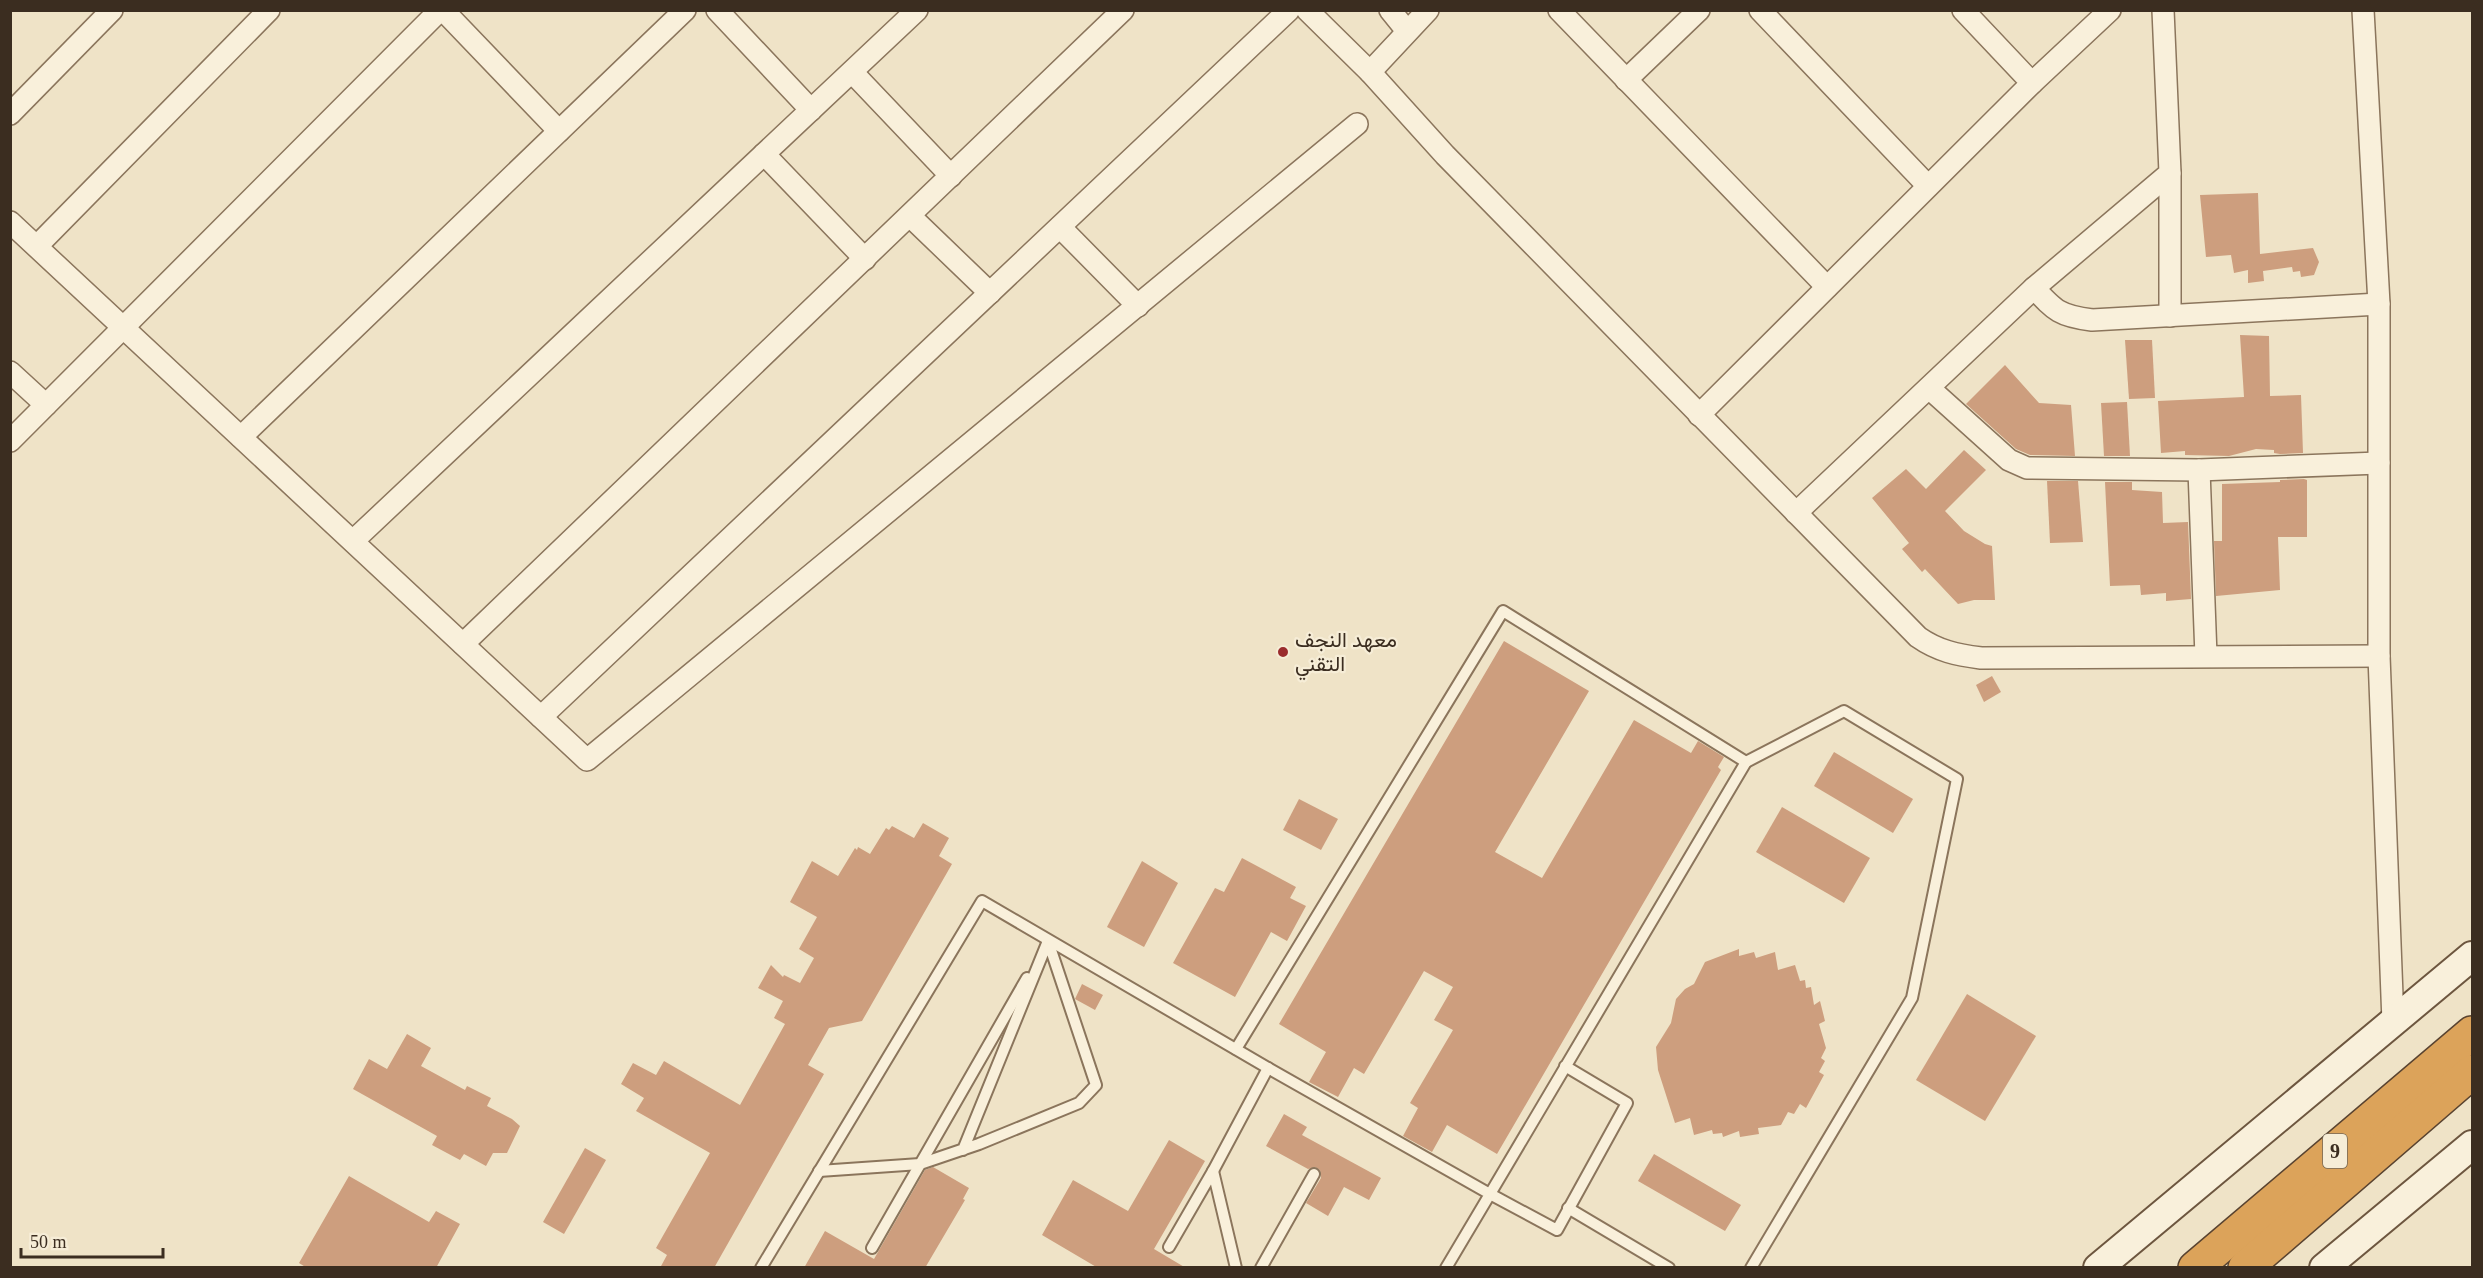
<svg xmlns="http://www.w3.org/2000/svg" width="2483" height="1278" viewBox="0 0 2483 1278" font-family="'Times New Roman',Vazirmatn,serif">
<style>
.building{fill:#cd9e7e}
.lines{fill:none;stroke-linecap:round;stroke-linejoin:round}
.lane-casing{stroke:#8b755c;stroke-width:14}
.street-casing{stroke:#8b755c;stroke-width:24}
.secondary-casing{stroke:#6d563f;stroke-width:32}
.highway-casing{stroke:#594330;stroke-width:36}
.lane{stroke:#f9f0db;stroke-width:10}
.street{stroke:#f9f0db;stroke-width:21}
.secondary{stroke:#f9f0db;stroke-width:28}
.highway{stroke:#dca35a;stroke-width:33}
.poi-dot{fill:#9a2c2d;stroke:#f6edd7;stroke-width:2}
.labels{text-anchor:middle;stroke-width:4.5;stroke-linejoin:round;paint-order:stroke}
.shield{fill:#f6edd7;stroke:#736757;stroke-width:1.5}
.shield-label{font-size:20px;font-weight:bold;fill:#3b2d20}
.poi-label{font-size:21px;fill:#3b2d20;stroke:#f6edd7;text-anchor:start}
</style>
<rect width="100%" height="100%" fill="#efe3c7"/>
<!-- building -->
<g class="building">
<path d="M2258 193 2260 254 2313 248 2319 262 2314 275 2301 277 2300 271 2293 272 2292 267 2263 271 2264 281 2248 283V270L2234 273 2231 255 2206 257 2200 195Z"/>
<path d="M2240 335 2269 336 2270 396 2301 395 2303 453 2280 454 2274 453V450L2256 449 2229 456 2185 455V451L2161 453 2158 401 2244 397Z"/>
<path d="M2125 340H2152L2155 398 2129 399Z"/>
<path d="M2005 365 2039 403 2071 405 2075 456 2030 455 2016 449 1966 404Z"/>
<path d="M2127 402 2130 456H2104L2101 403Z"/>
<path d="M1964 450 1986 470 1945 511 1964 531 1985 544 1992 546 1995 600H1974L1958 604 1925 569 1922 572 1902 549 1909 543 1872 498 1906 469 1926 489Z"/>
<path d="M2304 479 2307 480V537H2278L2280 590 2216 596 2214 541H2222V484L2280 482V480Z"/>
<path d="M2047 481H2078L2083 542 2050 543Z"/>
<path d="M2105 482H2132V490L2162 492 2163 523 2188 522 2191 599 2166 601V593L2141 595 2140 585 2110 586Z"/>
<path d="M1504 641 1589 691 1495 852 1542 878 1634 720 1691 753 1698 741 1724 757 1718 767 1721 770 1497 1154 1447 1125 1432 1152 1403 1136 1418 1108 1410 1103 1453 1030 1434 1020 1453 987 1424 971 1364 1074 1354 1068 1338 1097 1309 1082 1326 1052 1279 1024Z"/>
<path d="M1992 676 2001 692 1984 702 1976 685Z"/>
<path d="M1834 752 1913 799 1893 833 1814 786Z"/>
<path d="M1299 799 1338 819 1321 850 1283 830Z"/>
<path d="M1782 807 1870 858 1844 903 1756 852Z"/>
<path d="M923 823 949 838 939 856 952 864 862 1021 829 1028 808 1065 824 1074 714 1268H660L667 1255 656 1248 710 1153 636 1111 644 1098 621 1084 633 1063 656 1075 664 1061 740 1105 785 1024 774 1018 783 1001 758 988 771 965 783 977 784 975 800 983 814 958 799 949 817 917 790 902 812 861 838 876 855 848 857 850 858 847 870 854 886 828 889 830 892 826 914 838Z"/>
<path d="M1242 858 1296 887 1290 898 1306 906 1287 941 1271 932 1235 997 1173 963 1215 888 1224 892Z"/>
<path d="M1142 861 1178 883 1144 947 1107 927Z"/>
<path d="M1739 949V956L1754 952 1756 958 1775 952 1778 970 1795 965 1800 981 1805 980 1806 988 1811 987 1814 1005 1820 1001 1825 1021 1819 1024 1826 1048 1821 1058 1825 1061 1819 1072 1824 1075 1806 1108 1800 1104 1794 1114 1788 1112 1781 1125 1758 1128 1759 1134 1740 1137 1739 1131 1723 1137 1722 1133 1713 1134 1712 1130 1694 1135 1690 1118 1675 1123 1658 1070 1656 1047 1671 1023 1676 999 1685 989 1694 984 1705 962Z"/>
<path d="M1082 984 1103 995 1095 1010 1075 999Z"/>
<path d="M1967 994 2036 1036 1985 1121 1916 1080Z"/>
<path d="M407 1034 431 1048 421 1066 465 1090 467 1086 491 1098 487 1106 512 1119 520 1126 507 1153H493L486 1166 464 1154 460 1160 432 1145 437 1136 353 1089 369 1059 387 1069Z"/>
<path d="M1284 1114 1307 1127 1302 1135 1381 1178 1369 1200 1344 1187 1328 1216 1306 1203 1321 1178 1320 1170 1315 1167 1308 1169 1266 1146Z"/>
<path d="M1169 1140 1205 1161 1154 1249 1186 1268H1098L1042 1235 1073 1180 1128 1211Z"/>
<path d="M585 1148 606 1160 564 1234 543 1222Z"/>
<path d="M1654 1154 1741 1205 1725 1231 1638 1181Z"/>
<path d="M933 1167 969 1188 963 1199 965 1200 925 1268H804L825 1231 874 1259 925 1170Z"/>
<path d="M349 1176 429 1222 436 1211 460 1224 436 1268H307L299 1263Z"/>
</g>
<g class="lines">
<defs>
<g id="lane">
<path d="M1746 762 1844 711 1957 779 1912 998 1751 1268"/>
<path d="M1236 1049 1503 611 1746 762 1490 1194 1557 1230 1627 1103 1565 1066"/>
<path d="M819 1171 920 1164 979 1144 1079 1103 1096 1085 1048 941 963 1150"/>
<path d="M1213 1171 1236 1268"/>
<path d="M1568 1208 1669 1268"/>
<path d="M1169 1247 1213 1171 1268 1068"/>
<path d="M872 1248 1027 978"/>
<path d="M761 1268 982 901 1268 1068 1490 1194 1446 1268"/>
<path d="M1261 1268 1314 1174"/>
</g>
<g id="street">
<path d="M443 10 559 131"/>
<path d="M717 10 811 110"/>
<path d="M1307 10 1370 72 1445 155 1918 637C1938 651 1957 655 1981 658L2379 656"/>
<path d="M1390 10 1407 31"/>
<path d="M1559 10 1827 287"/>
<path d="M1760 10 1928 186"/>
<path d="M2363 10 2379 304V656L2393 1022"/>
<path d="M852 72 951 176"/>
<path d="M1370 72 1428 10"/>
<path d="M1626 80 1699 10"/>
<path d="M2032 83 2110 10"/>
<path d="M10 114 112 10"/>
<path d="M764 154 865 259"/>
<path d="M2170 173V316"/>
<path d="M910 216 990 293"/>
<path d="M10 222 587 760 1357 124"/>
<path d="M1060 227 1138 306"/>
<path d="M37 246 269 10"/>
<path d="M2034 288 2170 173 2163 10"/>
<path d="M10 372 46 405"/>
<path d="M1929 388 2009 460 2027 468 2199 470 2379 463"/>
<path d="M1699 415 2032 83 1963 10"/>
<path d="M241 437 685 10"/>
<path d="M10 441 440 10"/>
<path d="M2199 470 2206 656"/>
<path d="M1796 513 2034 288C2055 311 2060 316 2092 320L2379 304"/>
<path d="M353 541 917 10"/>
<path d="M463 644 1123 10"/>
<path d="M541 717 1289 10"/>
</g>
<g id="secondary">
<path d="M2098 1268 2472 956"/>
<path d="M2324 1268 2472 1145"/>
</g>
<g id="highway">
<path d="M2195 1268 2472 1033"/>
<path d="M2245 1268 2472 1072"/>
</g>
</defs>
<!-- lane casing -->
<use href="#lane" class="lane-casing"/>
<!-- street casing -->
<use href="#street" class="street-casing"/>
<!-- secondary casing -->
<use href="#secondary" class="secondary-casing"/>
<!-- highway casing -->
<use href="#highway" class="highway-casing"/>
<!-- lane -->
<use href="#lane" class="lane"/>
<!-- street -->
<use href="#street" class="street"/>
<!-- secondary -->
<use href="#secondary" class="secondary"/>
<!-- highway -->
<use href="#highway" class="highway"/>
</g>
<!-- markers -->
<circle class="poi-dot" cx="1283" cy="652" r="6"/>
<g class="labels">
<!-- shield labels -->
<rect class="shield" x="2323" y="1134" width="24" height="34" rx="4.5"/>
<g class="shield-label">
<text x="2335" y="1158">9</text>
</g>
<!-- poi labels -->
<g class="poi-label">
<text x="1295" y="647">معهد النجف<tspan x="1295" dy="24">التقني</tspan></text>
</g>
</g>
<!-- border -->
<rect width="2483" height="1278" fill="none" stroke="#3b2d20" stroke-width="24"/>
<!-- scale -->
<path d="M21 1248v9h142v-9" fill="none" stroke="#3b2d20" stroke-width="3"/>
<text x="30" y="1248" font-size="18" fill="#3b2d20" stroke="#f6edd7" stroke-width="4.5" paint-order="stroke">50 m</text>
</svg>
